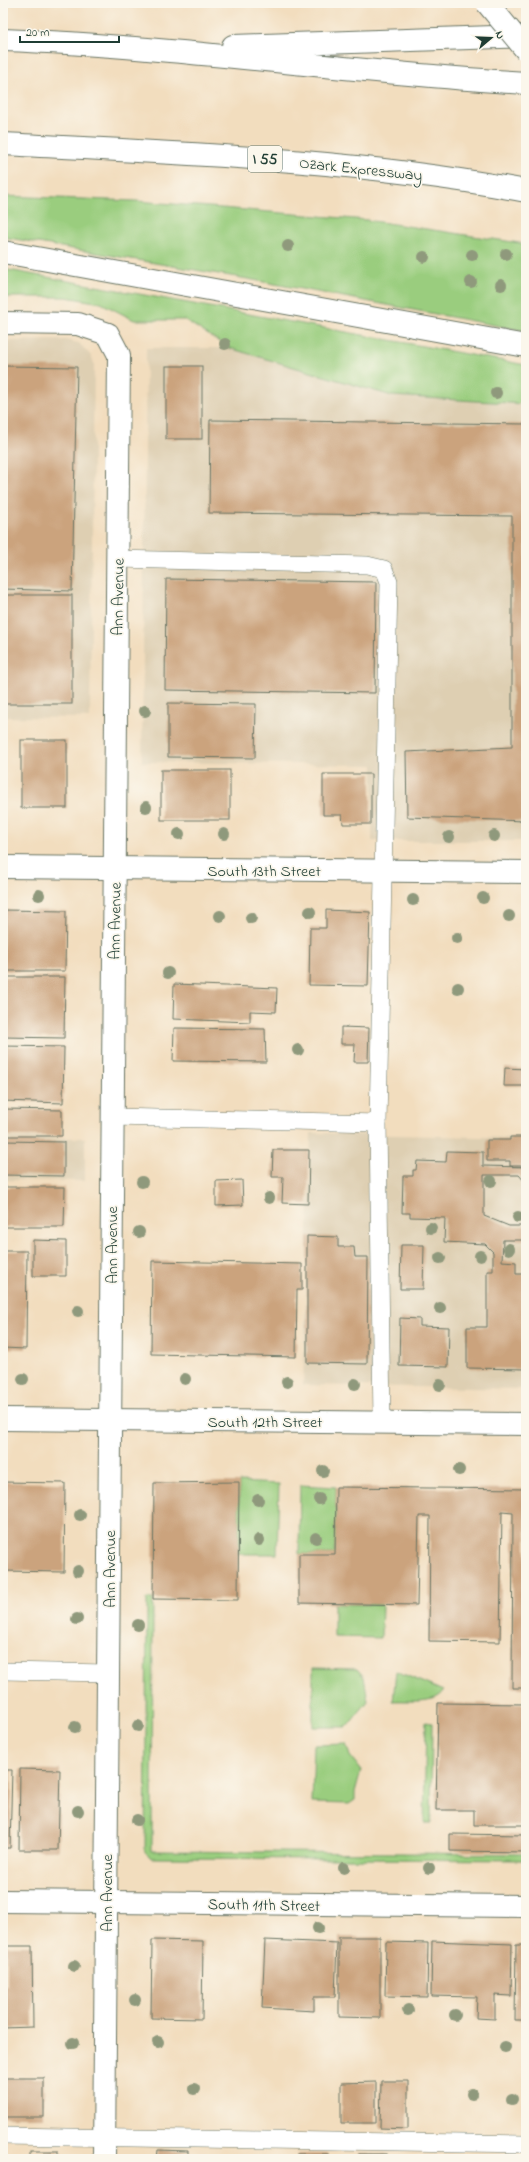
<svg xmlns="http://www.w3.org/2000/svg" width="529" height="2162" viewBox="0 0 529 2162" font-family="'Indie Flower',sans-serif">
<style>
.built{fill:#decfb2}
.green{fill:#9acd7e;stroke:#5c8559}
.building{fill:#cba37d}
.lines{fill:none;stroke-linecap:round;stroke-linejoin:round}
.service-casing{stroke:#697564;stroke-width:18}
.minor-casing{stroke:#697564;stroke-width:24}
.tertiary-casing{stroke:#697564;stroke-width:24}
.motorway-casing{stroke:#697564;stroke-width:24}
.service{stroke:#fff;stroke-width:17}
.minor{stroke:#fff;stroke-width:22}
.tertiary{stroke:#fff;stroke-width:22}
.motorway{stroke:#fff;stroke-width:22}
.primary-bridge-casing{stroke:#697564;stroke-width:24;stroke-linecap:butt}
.primary-bridge{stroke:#fff;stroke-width:22}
.tree{fill:#8f997c}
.labels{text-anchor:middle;stroke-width:3.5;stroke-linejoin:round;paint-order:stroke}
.shield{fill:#fbf7ec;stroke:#61756b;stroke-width:1}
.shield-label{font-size:15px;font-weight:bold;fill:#1f3d34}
.street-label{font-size:16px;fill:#1f3d34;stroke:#fbf7ec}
</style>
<rect width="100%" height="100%" fill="#fbf7ec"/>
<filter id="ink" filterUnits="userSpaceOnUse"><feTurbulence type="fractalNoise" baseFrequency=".025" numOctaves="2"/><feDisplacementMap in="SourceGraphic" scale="8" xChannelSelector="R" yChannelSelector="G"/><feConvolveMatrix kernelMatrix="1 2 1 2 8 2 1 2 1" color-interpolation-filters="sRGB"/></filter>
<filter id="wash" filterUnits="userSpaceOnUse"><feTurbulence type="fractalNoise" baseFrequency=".012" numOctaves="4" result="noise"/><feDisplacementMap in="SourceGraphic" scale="16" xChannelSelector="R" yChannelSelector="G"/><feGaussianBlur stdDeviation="0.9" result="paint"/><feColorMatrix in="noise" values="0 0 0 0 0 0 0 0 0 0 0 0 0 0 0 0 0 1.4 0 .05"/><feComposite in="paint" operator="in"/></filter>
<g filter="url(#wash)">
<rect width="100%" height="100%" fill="#f2ddbe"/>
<!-- built -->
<g class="built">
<path d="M65 340 79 343 91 356 94 363 90 718 3 717V341Z"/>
<path d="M146 348H229L392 396 526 404V841H372L373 765 142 762Z"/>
<path d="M311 1133 526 1138V1389L303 1385Z"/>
<path d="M3 1137 85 1138V1181L3 1180Z"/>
</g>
<!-- green -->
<g class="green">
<path d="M3 196 137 201 367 220 526 244V331L248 279 3 237Z"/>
<path d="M3 269 526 365V404L392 396 229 348 185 320H134L101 303 66 297H3Z"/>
<path d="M239 1482 279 1484 277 1554H239Z"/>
<path d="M300 1485 336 1487 335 1554H299Z"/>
<path d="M147 1599H153L152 1851 526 1854V1860L151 1858 145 1851Z"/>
<path d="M334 1604 382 1605 381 1638 334 1637Z"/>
<path d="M313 1668 357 1669 364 1677 368 1701 347 1727H313Z"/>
<path d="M396 1671 443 1691C434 1705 408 1700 393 1701Z"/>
<path d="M426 1722 432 1723 431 1823H424Z"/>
<path d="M346 1744 350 1756 361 1770 355 1792V1800L349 1804 312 1803 314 1745Z"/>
</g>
<g id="blocks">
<!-- building -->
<g class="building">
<path d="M3 366 77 367 72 591 3 589Z"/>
<rect x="166" y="366" width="36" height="73"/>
<path d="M210 420 526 424V821L407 817 406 752 512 747V516L209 513Z"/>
<path d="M166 579 376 582 375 693 165 690Z"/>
<rect x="3" y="595" width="69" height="109"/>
<path d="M168 703 256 704 255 758 168 757Z"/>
<rect x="21" y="740" width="46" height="68"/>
<rect x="161" y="770" width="69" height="50"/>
<path d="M323 774H371V824H343L342 815H323Z"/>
<path d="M3 910 66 911 65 971H3Z"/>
<path d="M326 910 370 912 368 986 309 985 310 928H326Z"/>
<path d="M3 977H65L64 1038 3 1037Z"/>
<path d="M174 984 277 988 276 1012 250 1011V1022L173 1019Z"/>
<path d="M341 1027 369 1028 368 1062H354L355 1044H341Z"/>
<path d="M174 1028 265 1029 266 1062 173 1061Z"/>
<path d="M3 1046 64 1047 63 1103 3 1101Z"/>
<path d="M505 1068 526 1069V1086H504Z"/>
<path d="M3 1109 62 1110V1136H3Z"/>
<path d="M510 1137H526V1166H510V1161H487V1140H510Z"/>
<path d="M3 1141 64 1142V1176L3 1175Z"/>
<path d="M273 1150H309L308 1204 282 1203 283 1177H272Z"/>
<path d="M447 1151 483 1152V1166L526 1167V1183L519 1175H484V1216L509 1226H526V1240H503L502 1261 516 1262V1274H526V1369L467 1368V1327H487V1271H493V1252L485 1244 444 1242 445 1218 410 1217V1213H402L403 1176H413V1170H416L417 1161 446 1162Z"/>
<path d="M242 1180 243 1205 216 1206V1181Z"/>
<path d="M4 1187H65L64 1227H4Z"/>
<path d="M307 1236 338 1237V1247H354L355 1257H368L367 1364 307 1363Z"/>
<path d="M33 1240 66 1241V1276H33Z"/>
<path d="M401 1245H424L423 1289H400Z"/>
<path d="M3 1251H27L26 1349 3 1348Z"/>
<path d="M152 1261 302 1264V1290H297L296 1357 151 1354Z"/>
<path d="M400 1318 420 1319V1326L449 1327 448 1367 399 1366Z"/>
<path d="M3 1482 65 1483 64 1572 3 1571Z"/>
<path d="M239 1482 238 1600 153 1599 154 1483Z"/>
<path d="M336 1487 526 1489V1688H512L513 1512 502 1511 500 1642 429 1641 430 1516H419L417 1605 299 1603V1554H335Z"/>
<path d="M438 1703 526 1704V1825H474V1810H436Z"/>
<path d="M20 1769 60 1770 58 1850H19Z"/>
<path d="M3 1770H12L10 1848H3Z"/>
<path d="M450 1834 526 1835V1852L450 1851Z"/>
<path d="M339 1937H380V2018L339 2017Z"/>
<path d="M152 1940 203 1941 202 2019 151 2018Z"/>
<path d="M265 1940 337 1943 335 1997H314V2011L262 2008Z"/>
<path d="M432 1941 512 1944 511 1996 495 1995V2019L476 2018 477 1997 431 1996Z"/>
<path d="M386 1942 428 1943 427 1997 385 1996Z"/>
<path d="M516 1945H526V2020H515Z"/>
<path d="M7 1946H32L33 2027 3 2028V1985H7Z"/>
<rect x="3" y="2078" width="41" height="39"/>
<path d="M381 2081H408V2129L380 2128Z"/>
<path d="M376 2082V2123H341V2083Z"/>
<path d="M158 2150 188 2151V2159H157Z"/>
<rect x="30" y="2151" width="28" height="8"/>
<rect x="297" y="2154" width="31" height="5"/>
<rect x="359" y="2154" width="28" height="5"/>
</g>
</g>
</g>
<g filter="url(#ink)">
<use href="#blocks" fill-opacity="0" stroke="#697564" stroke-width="1"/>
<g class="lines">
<defs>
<g id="service">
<path d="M117 559 367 565 384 569 389 582 378 1123 382 1422"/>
<path d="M112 1117 378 1123"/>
<path d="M3 1671 108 1673"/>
<path d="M3 2136 526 2144"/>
</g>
<g id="minor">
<path d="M3 323 78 324 108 334 119 355 104 2159"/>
<path d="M3 867 526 872"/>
<path d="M3 1901 526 1906"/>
</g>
<path id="tertiary" d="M3 1419 526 1424"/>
<g id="motorway">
<path d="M3 40C178 46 351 73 526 83"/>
<path d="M233 46 526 36"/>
<path d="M3 144C178 153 353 159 526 191"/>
<path d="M3 252 526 346"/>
</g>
</defs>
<!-- service casing -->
<use href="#service" class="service-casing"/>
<!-- minor casing -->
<use href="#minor" class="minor-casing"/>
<!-- tertiary casing -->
<use href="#tertiary" class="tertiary-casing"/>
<!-- motorway casing -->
<use href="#motorway" class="motorway-casing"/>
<!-- service -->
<use href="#service" class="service"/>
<!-- minor -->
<use href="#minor" class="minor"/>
<!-- tertiary -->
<use href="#tertiary" class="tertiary"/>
<!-- motorway -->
<use href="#motorway" class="motorway"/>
<defs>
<path id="primary-bridge" d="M487 3 526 50"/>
</defs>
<!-- primary-bridge casing -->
<use href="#primary-bridge" class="primary-bridge-casing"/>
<!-- primary-bridge -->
<use href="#primary-bridge" class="primary-bridge"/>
</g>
<!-- trees -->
<g class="tree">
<circle cx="288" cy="246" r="6"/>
<circle cx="506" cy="254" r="6"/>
<circle cx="472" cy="255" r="6"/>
<circle cx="424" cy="257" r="6"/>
<circle cx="471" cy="282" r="6"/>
<circle cx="501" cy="285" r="6"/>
<circle cx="225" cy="344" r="6"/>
<circle cx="496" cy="393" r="6"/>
<circle cx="145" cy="711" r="6"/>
<circle cx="146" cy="807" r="6"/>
<circle cx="179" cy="834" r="6"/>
<circle cx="224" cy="834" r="6"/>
<circle cx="494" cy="836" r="6"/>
<circle cx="449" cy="837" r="6"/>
<circle cx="39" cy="895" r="6"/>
<circle cx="483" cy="898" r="6"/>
<circle cx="413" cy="900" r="6"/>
<circle cx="310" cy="912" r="6"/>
<circle cx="220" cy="916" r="6"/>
<circle cx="509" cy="916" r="6"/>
<circle cx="251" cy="918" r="6"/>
<circle cx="457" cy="938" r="6"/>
<circle cx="168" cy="973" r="6"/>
<circle cx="458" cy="988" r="6"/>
<circle cx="298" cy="1050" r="6"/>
<circle cx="491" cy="1181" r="6"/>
<circle cx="142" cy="1182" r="6"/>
<circle cx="269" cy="1198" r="6"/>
<circle cx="518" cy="1217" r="6"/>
<circle cx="431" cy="1228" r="6"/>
<circle cx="139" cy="1232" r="6"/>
<circle cx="509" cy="1249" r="6"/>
<circle cx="480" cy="1256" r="6"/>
<circle cx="440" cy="1258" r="6"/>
<circle cx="440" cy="1308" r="6"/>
<circle cx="78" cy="1311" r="6"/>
<circle cx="23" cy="1379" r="6"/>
<circle cx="185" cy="1379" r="6"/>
<circle cx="287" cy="1382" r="6"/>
<circle cx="355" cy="1384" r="6"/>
<circle cx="440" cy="1385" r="6"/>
<circle cx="459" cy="1470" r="6"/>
<circle cx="323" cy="1471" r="6"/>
<circle cx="319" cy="1499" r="6"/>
<circle cx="258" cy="1500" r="6"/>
<circle cx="80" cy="1515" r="6"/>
<circle cx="316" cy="1538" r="6"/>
<circle cx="259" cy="1540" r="6"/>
<circle cx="78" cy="1571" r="6"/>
<circle cx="77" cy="1619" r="6"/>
<circle cx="138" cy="1625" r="6"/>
<circle cx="138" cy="1726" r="6"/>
<circle cx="75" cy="1727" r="6"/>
<circle cx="78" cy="1811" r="6"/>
<circle cx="137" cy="1820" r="6"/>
<circle cx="344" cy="1868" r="6"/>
<circle cx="429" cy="1868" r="6"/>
<circle cx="318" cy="1928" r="6"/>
<circle cx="74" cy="1966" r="6"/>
<circle cx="135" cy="2000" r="6"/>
<circle cx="408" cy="2010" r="6"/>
<circle cx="455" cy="2015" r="6"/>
<circle cx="158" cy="2042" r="6"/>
<circle cx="73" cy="2043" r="6"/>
<circle cx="505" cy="2047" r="6"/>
<circle cx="194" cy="2089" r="6"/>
<circle cx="472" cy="2094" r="6"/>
<circle cx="512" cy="2099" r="6"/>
</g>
</g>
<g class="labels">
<!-- shield labels -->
<rect class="shield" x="248" y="146" width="34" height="26" rx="3"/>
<g class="shield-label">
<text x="265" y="164">I 55</text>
</g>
<!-- street labels -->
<g class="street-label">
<text transform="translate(361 168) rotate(6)" y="6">Ozark Expressway</text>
<text transform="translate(117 597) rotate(-89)" y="6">Ann Avenue</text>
<text x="264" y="876">South 13th Street</text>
<text transform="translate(114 921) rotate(-89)" y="6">Ann Avenue</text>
<text transform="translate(111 1245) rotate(-90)" y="6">Ann Avenue</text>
<text x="265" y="1427">South 12th Street</text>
<text transform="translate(109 1569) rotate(-90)" y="6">Ann Avenue</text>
<text transform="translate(106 1893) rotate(-90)" y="6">Ann Avenue</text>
<text transform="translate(264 1904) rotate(1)" y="6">South 11th Street</text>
</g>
</g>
<!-- margin -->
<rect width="529" height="2162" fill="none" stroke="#fbf7ec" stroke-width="16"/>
<!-- north arrow -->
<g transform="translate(491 38) rotate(71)" stroke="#fbf7ec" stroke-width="3" paint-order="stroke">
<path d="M0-3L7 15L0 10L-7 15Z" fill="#1f3d34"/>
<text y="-6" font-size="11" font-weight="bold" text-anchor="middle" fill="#1f3d34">N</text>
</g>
<!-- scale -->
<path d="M20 36v6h99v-6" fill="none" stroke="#1f3d34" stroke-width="2"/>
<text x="26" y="36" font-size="12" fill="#1f3d34" stroke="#fbf7ec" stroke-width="3" paint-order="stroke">20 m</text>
</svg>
